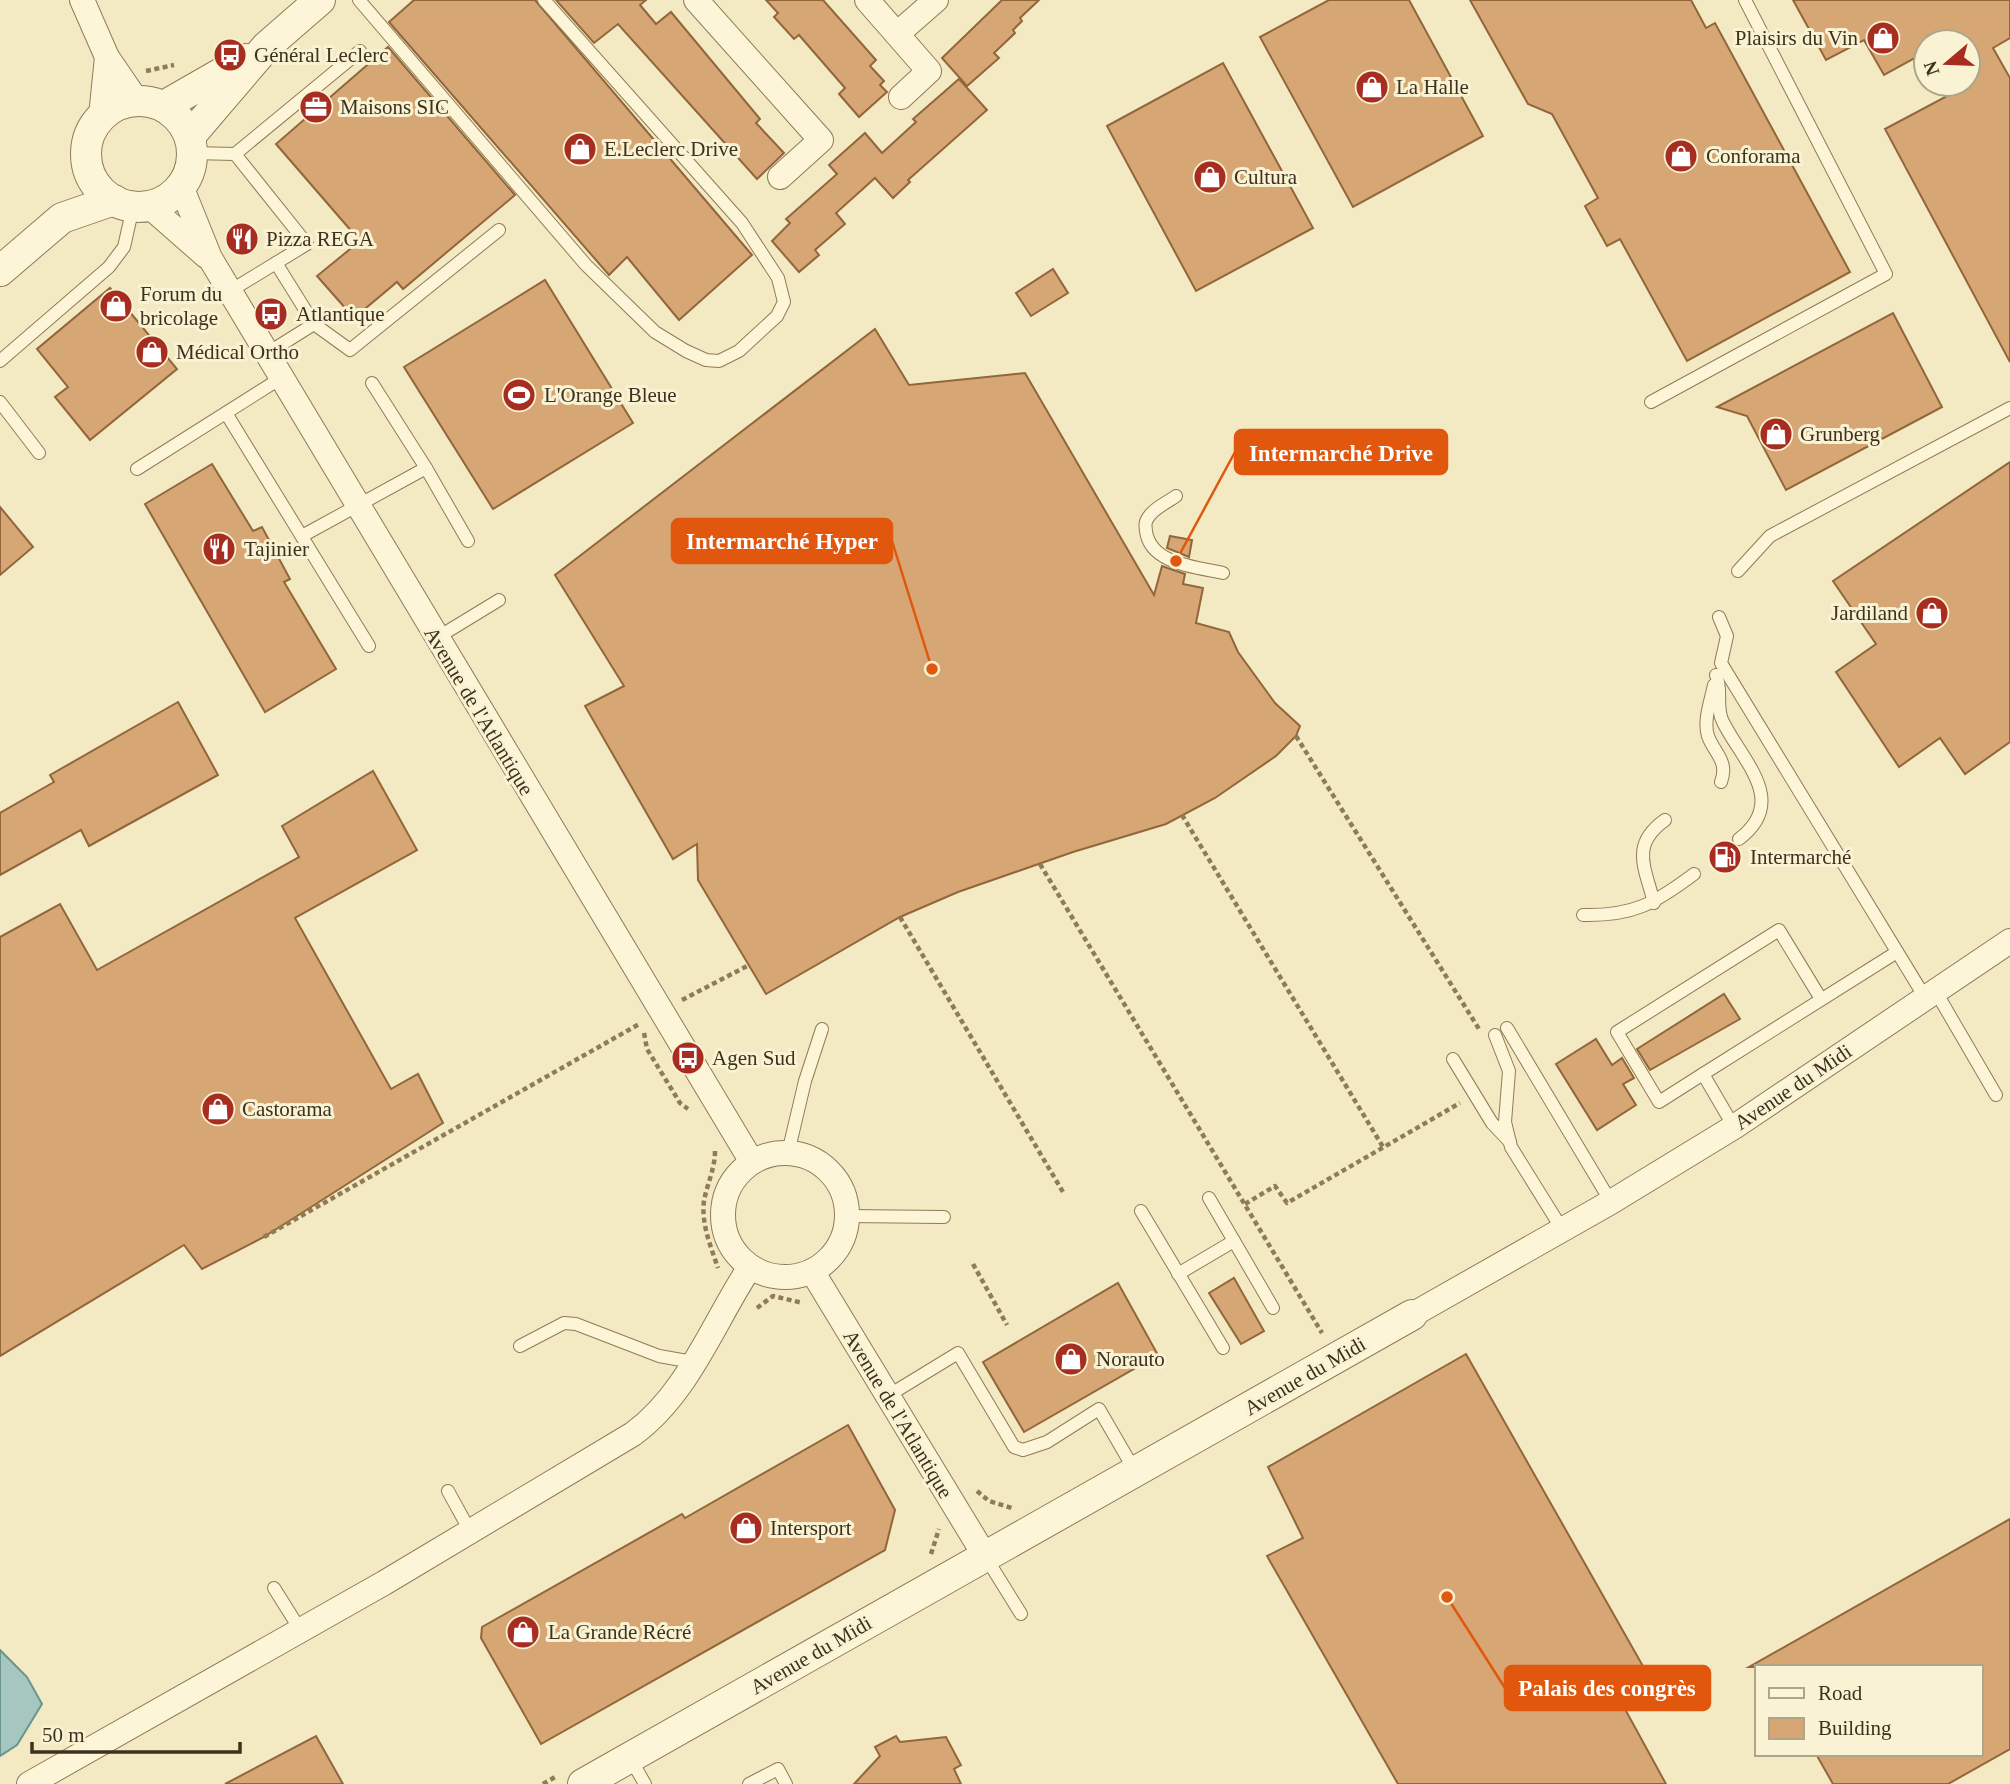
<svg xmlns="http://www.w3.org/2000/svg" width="2010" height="1784" viewBox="0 0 2010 1784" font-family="Georgia,serif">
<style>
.water{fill:#a6c6c0;stroke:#6b958f;stroke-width:2}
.building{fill:#d6a775;stroke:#92663a;stroke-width:2}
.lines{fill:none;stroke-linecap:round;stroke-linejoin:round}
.service-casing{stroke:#907b57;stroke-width:14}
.minor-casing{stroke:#907b57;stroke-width:26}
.tertiary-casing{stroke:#907b57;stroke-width:32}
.path{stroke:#907b57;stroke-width:4.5;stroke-dasharray:5 3.5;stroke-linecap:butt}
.service{stroke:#fcf5d8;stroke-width:12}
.minor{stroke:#fcf5d8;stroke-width:24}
.tertiary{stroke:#fcf5d8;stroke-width:30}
.labels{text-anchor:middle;stroke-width:6;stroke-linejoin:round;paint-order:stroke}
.poi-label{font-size:21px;fill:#3e311d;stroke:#f9f3d4;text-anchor:start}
.street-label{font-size:21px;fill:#3e311d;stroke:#f9f3d4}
.leader{fill:none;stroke:#e0570d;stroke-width:2.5}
.callout-dot{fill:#e0570d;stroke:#f9f3d4;stroke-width:2.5}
.callout{fill:#e0570d;stroke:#e0570d;stroke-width:2.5}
.callout-label{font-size:23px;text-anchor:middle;font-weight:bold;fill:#fff}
</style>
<rect width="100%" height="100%" fill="#f3eac3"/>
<!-- water -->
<path class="water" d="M0 1650 27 1677 42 1704 17 1745 0 1756Z"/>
<!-- building -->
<g class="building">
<path d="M414 0H535L752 255 679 320 627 257 609 275 389 22Z"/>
<path d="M556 0H646L640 5 656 24 671 12 760 119 756 123 784 153 757 179 618 24 594 43Z"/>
<path d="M766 0H823L876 60 870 66 884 81 880 85 887 92 859 117 839 94 845 88 799 35 794 39 774 17 778 13Z"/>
<path d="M1002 0H1039L1020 18 1022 21 1013 30 1015 33 994 53 999 58 967 86 942 58Z"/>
<path d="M1329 0H1409L1483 136 1353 207 1260 37Z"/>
<path d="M1470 0H1691L1706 28 1715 23 1850 272 1687 361 1620 239 1607 246 1585 206 1598 198 1552 114 1528 104Z"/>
<path d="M1793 0H2010V38L1993 48 2010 78V362L1885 129 1968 85V42H1926V52L1884 75 1864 40 1826 60Z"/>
<path d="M388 47 515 195 403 289 397 282 354 318 317 276 360 241 276 144Z"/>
<path d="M1223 63 1313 228 1196 291 1107 126Z"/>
<path d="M959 79 987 110 908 180 910 182 893 198 875 178 836 213 845 224 815 250 819 255 799 272 772 241 790 223 786 219 837 174 829 165 865 133 882 153 916 122 913 119Z"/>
<path d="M1053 269 1068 293 1031 316 1016 293Z"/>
<path d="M545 280 633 423 493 509 404 367Z"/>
<path d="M110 288 177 369 90 440 55 397 68 387 37 349Z"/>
<path d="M1893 313 1942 407 1786 490 1747 416 1717 407Z"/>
<path d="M875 329 909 385 1025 373 1154 595 1162 566 1185 574 1183 584 1203 588 1196 623 1229 632 1238 652 1275 703 1300 726 1296 736 1276 756 1215 798 1166 824 1073 852 958 892 900 917 766 994 698 880 697 844 673 859 585 706 624 686 555 575Z"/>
<path d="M2010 462V742L1965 774 1940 738 1899 767 1836 672 1876 644 1833 581Z"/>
<path d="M212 464 253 531 262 527 290 579 284 582 336 669 265 712 145 504Z"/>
<path d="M0 507 33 547 0 575Z"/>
<path d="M1170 536 1192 540 1189 557 1167 548Z"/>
<path d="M178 702 218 775 89 846 81 830 0 875V813L54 782 50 775Z"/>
<path d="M373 771 417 850 295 918 391 1089 418 1074 443 1123 264 1237 202 1269 184 1245 0 1356V937L60 904 97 970 299 857 282 826Z"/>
<path d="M1724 994 1740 1019 1650 1070 1637 1049Z"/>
<path d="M1596 1039 1612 1065 1622 1058 1634 1078 1623 1084 1636 1105 1597 1130 1556 1064Z"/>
<path d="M1234 1278 1264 1331 1241 1344 1209 1293Z"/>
<path d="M1118 1283 1158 1355 1024 1432 983 1362Z"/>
<path d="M1466 1354 1652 1682 1620 1700 1666 1784H1398L1267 1556 1303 1538 1268 1467Z"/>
<path d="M848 1425 895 1510 885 1550 541 1744 481 1638 482 1627 682 1514 685 1518Z"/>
<path d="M2010 1519V1749L1948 1784H1833L1816 1754H1980V1667H1749Z"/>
<path d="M316 1736 343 1784H225Z"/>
<path d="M896 1736 900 1742 946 1737 961 1765 954 1769 961 1784H854L880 1756 875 1747Z"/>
</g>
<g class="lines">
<defs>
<g id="service">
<path d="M359 0 586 265 655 332 686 351 706 360 719 361 739 351 777 316 784 302 778 278 742 223 544 0"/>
<path d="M192 153 235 154 307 244 230 291"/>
<path d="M235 154 360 51"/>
<path d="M314 324 350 350 499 230"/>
<path d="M266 354 314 324 276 263"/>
<path d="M0 361 109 267 124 247 133 207"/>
<path d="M0 402 39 453"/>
<path d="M1651 402 1886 274 1745 0"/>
<path d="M226 413 369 646"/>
<path d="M426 468 468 541"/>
<path d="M137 469 281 378"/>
<path d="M1176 496C1168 502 1156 507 1150 515 1145 521 1145 524 1146 531 1150 564 1196 567 1223 573"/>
<path d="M302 536 426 468 372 383"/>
<path d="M1738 571 1770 536 2010 408"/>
<path d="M1719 617 1727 636 1721 663 1926 999"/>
<path d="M435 639 499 600"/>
<path d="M1716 675C1723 690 1715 707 1723 722 1743 762 1789 801 1739 839"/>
<path d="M1714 685C1711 700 1703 721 1708 736 1714 753 1729 761 1721 782"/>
<path d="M1654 903C1645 867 1630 845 1665 820"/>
<path d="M1583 915C1633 916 1654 904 1694 874"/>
<path d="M1936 992 1996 1095"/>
<path d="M1507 1028 1611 1202"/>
<path d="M1495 1035 1509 1071 1505 1122 1511 1147 1562 1229"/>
<path d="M1453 1059 1492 1123 1510 1142"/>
<path d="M1703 1074 1659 1102 1617 1032 1779 930 1821 999"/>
<path d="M1734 1127 1703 1074 1897 952"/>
<path d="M788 1153 805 1081 822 1029"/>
<path d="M1209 1198 1273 1308"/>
<path d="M1141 1211 1223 1348"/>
<path d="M847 1216 944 1217"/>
<path d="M1178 1274 1234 1241"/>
<path d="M520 1346 564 1323 576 1324 659 1356 693 1362"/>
<path d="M886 1397 958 1353 1014 1447 1023 1450 1047 1442 1099 1409 1135 1471"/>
<path d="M448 1491 470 1531"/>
<path d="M985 1556 1021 1614"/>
<path d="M274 1588 301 1631"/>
<path d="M630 1758 645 1784"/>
<path d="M749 1784 778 1769 786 1784"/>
</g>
<g id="minor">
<path d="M82 0 107 57 137 101"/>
<path d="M696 0 821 140 780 177"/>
<path d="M867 0 929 71 901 97"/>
<path d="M897 34 936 0"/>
<path d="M101 116 107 57"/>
<path d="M181 186 210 258 752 1162"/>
<path d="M149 206 206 256"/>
<circle cx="785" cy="1215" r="62"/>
<path d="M812 1271 985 1556"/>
<path d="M1412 1315 1611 1202 1734 1127 2010 941"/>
<path d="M29 1784 384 1583 633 1434C688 1394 713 1323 750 1267"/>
</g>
<g id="tertiary">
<circle cx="139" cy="154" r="53"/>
<path d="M164 106 246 59"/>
<path d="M191 135 267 46 320 0"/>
<path d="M0 271 62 218 114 200"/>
<path d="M583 1784 1412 1315"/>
</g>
</defs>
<!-- service casing -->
<use href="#service" class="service-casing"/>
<!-- minor casing -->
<use href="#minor" class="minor-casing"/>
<!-- tertiary casing -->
<use href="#tertiary" class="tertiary-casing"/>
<!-- path -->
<g class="path">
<path d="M146 71 174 65"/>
<path d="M1296 736 1479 1029"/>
<path d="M1182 815 1383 1147"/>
<path d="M1040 864 1322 1333"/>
<path d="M900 917 1063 1192"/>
<path d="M682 1000 749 965"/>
<path d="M644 1033 647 1049 680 1103 688 1109"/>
<path d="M715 1151C715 1169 707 1184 704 1201 701 1224 711 1247 718 1268"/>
<path d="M1245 1204 1275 1186 1287 1203 1460 1103"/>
<path d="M264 1237 641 1023"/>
<path d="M973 1264 1007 1325"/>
<path d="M757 1308 773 1296 803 1303"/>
<path d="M977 1491 989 1501 1012 1508"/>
<path d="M931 1554 939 1529"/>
<path d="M543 1784 557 1776"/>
</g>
<!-- service -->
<use href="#service" class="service"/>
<!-- minor -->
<use href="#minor" class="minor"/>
<!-- tertiary -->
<use href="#tertiary" class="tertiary"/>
</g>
<!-- icons -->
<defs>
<symbol id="shop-disc" viewBox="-11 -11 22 22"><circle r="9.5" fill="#a62d20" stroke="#f9f3d4"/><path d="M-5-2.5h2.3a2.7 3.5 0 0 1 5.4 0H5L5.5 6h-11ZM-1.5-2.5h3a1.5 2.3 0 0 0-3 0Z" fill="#fff"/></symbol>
<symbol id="bus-disc" viewBox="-11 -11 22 22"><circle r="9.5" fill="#a62d20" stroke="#f9f3d4"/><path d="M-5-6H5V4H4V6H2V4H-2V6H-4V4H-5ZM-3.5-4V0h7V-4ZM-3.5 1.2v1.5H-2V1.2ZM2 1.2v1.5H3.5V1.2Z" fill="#fff"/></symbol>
<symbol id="office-disc" viewBox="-11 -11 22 22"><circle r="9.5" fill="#a62d20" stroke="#f9f3d4"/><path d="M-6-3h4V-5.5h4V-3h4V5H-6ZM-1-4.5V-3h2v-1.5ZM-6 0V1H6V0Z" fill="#fff"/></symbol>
<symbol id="restaurant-disc" viewBox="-11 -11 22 22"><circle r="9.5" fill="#a62d20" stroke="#f9f3d4"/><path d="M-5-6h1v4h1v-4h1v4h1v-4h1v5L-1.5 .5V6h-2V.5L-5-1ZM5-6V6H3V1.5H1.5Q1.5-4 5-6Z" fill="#fff"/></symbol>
<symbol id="stadium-disc" viewBox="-11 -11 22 22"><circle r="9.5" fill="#a62d20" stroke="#f9f3d4"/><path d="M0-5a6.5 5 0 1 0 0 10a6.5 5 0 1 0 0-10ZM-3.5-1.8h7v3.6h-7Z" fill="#fff"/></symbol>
<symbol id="fuel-disc" viewBox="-11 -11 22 22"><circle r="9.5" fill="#a62d20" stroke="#f9f3d4"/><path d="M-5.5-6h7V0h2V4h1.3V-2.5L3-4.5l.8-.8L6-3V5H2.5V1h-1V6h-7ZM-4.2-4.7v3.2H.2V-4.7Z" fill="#fff"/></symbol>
</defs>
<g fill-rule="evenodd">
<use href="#shop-disc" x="1864" y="19" width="38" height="38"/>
<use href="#bus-disc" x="211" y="36" width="38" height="38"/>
<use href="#shop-disc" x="1353" y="68" width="38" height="38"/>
<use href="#office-disc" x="297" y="88" width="38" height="38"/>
<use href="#shop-disc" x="561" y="130" width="38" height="38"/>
<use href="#shop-disc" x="1662" y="137" width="38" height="38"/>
<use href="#shop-disc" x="1191" y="158" width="38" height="38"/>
<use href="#restaurant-disc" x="223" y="220" width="38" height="38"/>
<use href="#shop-disc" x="97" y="287" width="38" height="38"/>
<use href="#bus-disc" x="252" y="295" width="38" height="38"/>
<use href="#shop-disc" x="133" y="333" width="38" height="38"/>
<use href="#stadium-disc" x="500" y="376" width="38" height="38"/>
<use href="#shop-disc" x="1757" y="415" width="38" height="38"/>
<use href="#restaurant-disc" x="200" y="530" width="38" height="38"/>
<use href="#shop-disc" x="1913" y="594" width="38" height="38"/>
<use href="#fuel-disc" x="1706" y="838" width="38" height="38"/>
<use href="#bus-disc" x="669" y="1039" width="38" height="38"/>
<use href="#shop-disc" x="199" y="1090" width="38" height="38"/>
<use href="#shop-disc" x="1052" y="1340" width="38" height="38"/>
<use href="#shop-disc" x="727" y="1509" width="38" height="38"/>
<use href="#shop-disc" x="504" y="1613" width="38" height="38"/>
</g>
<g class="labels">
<!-- poi labels -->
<g class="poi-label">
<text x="1858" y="45" text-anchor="end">Plaisirs du Vin</text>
<text x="254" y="62">Général Leclerc</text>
<text x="1396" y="94">La Halle</text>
<text x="340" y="114">Maisons SIC</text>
<text x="604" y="156">E.Leclerc Drive</text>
<text x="1706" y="163">Conforama</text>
<text x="1234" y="184">Cultura</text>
<text x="266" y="246">Pizza REGA</text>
<text x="140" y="301">Forum du<tspan x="140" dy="24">bricolage</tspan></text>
<text x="296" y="321">Atlantique</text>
<text x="176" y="359">Médical Ortho</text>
<text x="544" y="402">L'Orange Bleue</text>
<text x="1800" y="441">Grunberg</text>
<text x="244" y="556">Tajinier</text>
<text x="1908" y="620" text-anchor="end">Jardiland</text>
<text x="1750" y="864">Intermarché</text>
<text x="712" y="1065">Agen Sud</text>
<text x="242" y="1116">Castorama</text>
<text x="1096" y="1366">Norauto</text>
<text x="770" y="1535">Intersport</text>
<text x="548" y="1639">La Grande Récré</text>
</g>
<!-- street labels -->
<g class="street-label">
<text transform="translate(479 711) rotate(59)" y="7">Avenue de l'Atlantique</text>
<text transform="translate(1793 1087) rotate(-34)" y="7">Avenue du Midi</text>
<text transform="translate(1305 1376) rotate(-30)" y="7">Avenue du Midi</text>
<text transform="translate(898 1414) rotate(59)" y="7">Avenue de l'Atlantique</text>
<text transform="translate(811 1655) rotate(-30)" y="7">Avenue du Midi</text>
</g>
</g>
<!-- callouts -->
<path class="leader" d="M1176 561L1235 452M932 669L892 541M1447 1597L1505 1688"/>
<g class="callout-dot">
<circle cx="1176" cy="561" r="7"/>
<circle cx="932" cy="669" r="7"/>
<circle cx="1447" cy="1597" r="7"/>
</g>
<g class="callout">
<rect x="1235" y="430" width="212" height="44" rx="7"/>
<rect x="672" y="519" width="220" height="44" rx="7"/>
<rect x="1505" y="1666" width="205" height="44" rx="7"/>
</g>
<g class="callout-label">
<text x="1341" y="461">Intermarché Drive</text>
<text x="782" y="549">Intermarché Hyper</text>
<text x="1607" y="1696">Palais des congrès</text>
</g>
<!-- legend -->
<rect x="1755" y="1665" width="228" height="91" fill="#f9f3d4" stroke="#aea58b" stroke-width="2"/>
<rect x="1769" y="1688" width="35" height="10" fill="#fcf5d8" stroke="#aea58b" stroke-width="2"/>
<text x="1818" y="1700" font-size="21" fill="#3e311d">Road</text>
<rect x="1769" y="1718" width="35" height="21" fill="#d6a775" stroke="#aea58b" stroke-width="2"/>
<text x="1818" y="1735" font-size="21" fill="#3e311d">Building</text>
<!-- north arrow -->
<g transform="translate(1947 63) rotate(251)"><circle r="33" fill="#f9f3d4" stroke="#aea58b" stroke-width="2"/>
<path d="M0-5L12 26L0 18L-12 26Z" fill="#a62d20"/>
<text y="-10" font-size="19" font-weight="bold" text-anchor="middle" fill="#3e311d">N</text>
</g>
<!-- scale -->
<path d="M32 1742v10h208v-10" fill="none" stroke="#3e311d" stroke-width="3.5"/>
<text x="42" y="1742" font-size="21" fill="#3e311d" stroke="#f9f3d4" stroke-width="5" paint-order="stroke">50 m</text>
</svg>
